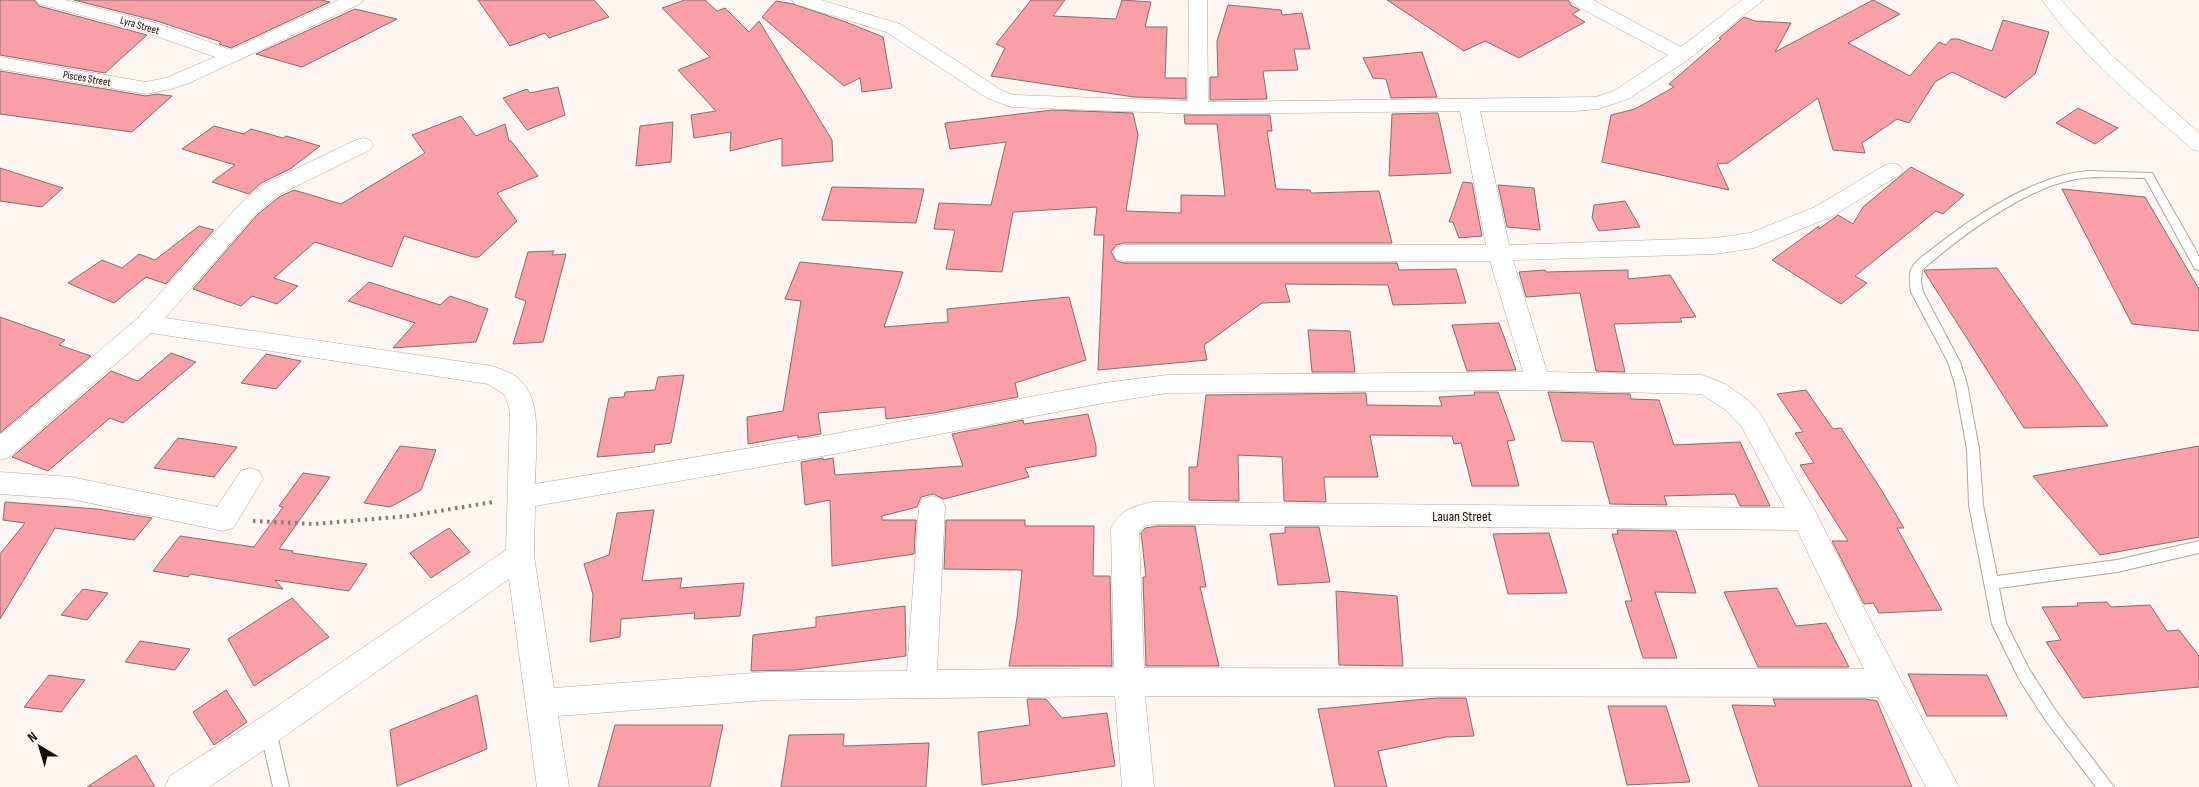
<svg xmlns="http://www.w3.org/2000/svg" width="2199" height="787" viewBox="0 0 2199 787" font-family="'Sofia Sans Condensed',sans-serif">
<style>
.building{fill:#fb9fa6;stroke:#826e6f}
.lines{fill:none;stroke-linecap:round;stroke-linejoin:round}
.lane-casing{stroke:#b6a39b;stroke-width:2}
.street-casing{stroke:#b6a39b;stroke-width:1}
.path{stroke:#857d7a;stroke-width:4;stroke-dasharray:2.5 4.5;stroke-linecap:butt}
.lane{fill:#fff;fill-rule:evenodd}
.street{fill:#fff;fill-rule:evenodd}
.labels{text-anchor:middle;stroke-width:4;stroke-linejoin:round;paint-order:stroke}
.far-street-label{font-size:11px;fill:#140d0a;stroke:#fdf5f2}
.street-label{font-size:14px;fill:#140d0a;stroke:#fdf5f2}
</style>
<rect width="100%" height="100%" fill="#fdf5f2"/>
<!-- building -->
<g class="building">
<path d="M0 0H34L39 6 147 35 105 73 0 55Z"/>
<path d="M74 0H321L330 2 231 48 219 44 221 42 157 21Z"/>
<path d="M478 0H594L609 17 549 38 545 33 510 46Z"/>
<path d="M685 0H705L717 11 725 8 749 32 759 21 832 140 833 161 782 166V138L730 151 731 132 694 138 691 115 716 111 678 70 710 57 662 8Z"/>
<path d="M1031 0H1065L1053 16 1116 19 1122 0 1151 2 1145 27H1167L1165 78H1186V99L1134 97 991 76 1005 48 996 44Z"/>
<path d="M1387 0H1568L1572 6 1580 10 1572 14 1585 22 1519 58 1485 41 1464 51Z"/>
<path d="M1873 0 1900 14 1848 43 1910 76 1939 42 1946 45 1951 39H1958L1992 51 2003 20 2049 32 2035 74 2005 98 1952 72 1935 82 1909 123 1897 119 1862 143 1865 153 1833 150 1818 98 1728 163 1717 164 1729 190 1602 162 1611 115 1635 109 1674 87 1669 84 1721 39 1719 38 1744 17 1755 21 1791 23 1775 52Z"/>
<path d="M776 1 793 4 846 22 883 37 892 88 862 92 860 78 844 86 762 17Z"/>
<path d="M1228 5 1281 10 1282 15 1302 13 1310 49H1294L1298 70 1263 71 1267 99 1210 100V77H1218L1217 41Z"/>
<path d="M355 9 397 19 302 67 256 54Z"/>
<path d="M1422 52 1437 97 1391 98 1386 79 1373 78 1363 58Z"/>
<path d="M0 71 146 96 156 94 172 96 132 132 0 114Z"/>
<path d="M558 87 565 115 527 130 503 98 527 89 530 93Z"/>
<path d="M2078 108 2118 128 2095 144 2056 123Z"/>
<path d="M1052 110 1133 113 1138 135 1126 211 1181 213V195L1225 196 1217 124H1185L1184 115H1270L1272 131H1267L1276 189 1310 190 1311 193 1379 191 1392 243H1124L1116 245 1111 252 1116 261 1124 263H1397L1399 270 1456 269 1466 303 1393 305 1388 285 1285 284 1290 302 1262 303 1204 345 1207 360 1098 370 1104 235H1094L1097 207 1013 212 1002 272 946 269 955 230 934 229 939 203 991 205 1006 142 950 149 945 123Z"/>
<path d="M1438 113 1451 173 1389 176 1392 114Z"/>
<path d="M461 116 476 136 505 124 509 141H511L538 176 497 193 517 221 479 257H473L404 236 392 267 315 242 274 278 298 286 277 304 252 296 241 306 193 289 257 215 279 197 294 190 341 204 425 153 412 135Z"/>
<path d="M673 122 671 162 636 166 640 126Z"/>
<path d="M214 126 244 134 251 129 283 138 286 136 320 146 290 169 261 183 249 194 212 182 235 165 182 149Z"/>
<path d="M1911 167 1964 195 1943 214 1936 211 1855 276 1867 283 1841 304 1772 260 1819 226V229L1838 215 1853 224 1863 207Z"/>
<path d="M0 168 63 188 42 207 0 201Z"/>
<path d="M1463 182 1472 183 1482 236 1459 238 1453 222H1449Z"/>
<path d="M1498 185 1534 188 1540 230 1507 227Z"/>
<path d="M832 187 924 189 916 223 822 220Z"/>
<path d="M2062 189 2145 197 2199 289V331L2132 324Z"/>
<path d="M1625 201 1640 227 1599 231 1592 218 1594 205Z"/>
<path d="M199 226 214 230 166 284 146 277 114 303 68 283 102 260 122 268 139 254 155 260Z"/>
<path d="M554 251 552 255 566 254 543 342 513 344 526 301 515 297 528 252Z"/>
<path d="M800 262 903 272 884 327 948 322 947 309 1069 297 1086 360 1015 383 1018 397 934 413 886 419 885 407 818 413 821 434 798 438V435L748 444 747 417 783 411 801 301 785 299Z"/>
<path d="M1997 268 2108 426 2024 428 1924 271 1925 270Z"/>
<path d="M1545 270 1546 272 1628 270V279L1670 275 1696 317 1680 318 1682 322 1614 324 1625 372 1596 371 1580 293 1526 297 1519 272Z"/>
<path d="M369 282 440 305 450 296 488 309 476 342 393 348 415 323 348 301Z"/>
<path d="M0 317 65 340 59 345 91 356 0 433Z"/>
<path d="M1499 323 1516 370 1467 371 1452 325Z"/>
<path d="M1308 330 1350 331 1355 372H1312Z"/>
<path d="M171 353 196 362 123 423 110 418 48 471 12 457 111 371 138 381Z"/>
<path d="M266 354 301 361 276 389 241 383Z"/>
<path d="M684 375 671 443 655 445 654 452 597 457 609 398 624 397 625 392 655 390 658 377Z"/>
<path d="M1806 390 1833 429 1841 428 1882 491 1904 528H1897L1942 610 1879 613 1873 603 1864 604 1832 541H1848L1800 465 1814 463 1795 433 1803 432 1777 394Z"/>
<path d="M1474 392H1498L1515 440 1507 441 1519 486H1472L1461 443 1454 444 1452 436 1370 435 1378 477H1324L1326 502 1284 501 1282 457 1238 455 1239 501 1189 500V467H1197L1206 395 1366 393 1367 405 1442 406 1439 397 1475 395Z"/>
<path d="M1548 392 1630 394 1631 399 1659 400 1674 445 1740 442 1770 506H1740L1735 494 1664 496 1667 505 1610 504 1593 442 1562 441Z"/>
<path d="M1088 414 1096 446V456L1025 468 1029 477 944 499 933 494 921 497 917 507 882 516V520H916L914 554 832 566 830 500 805 505 801 462 823 458V460L833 458 835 475 963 466 952 434 1023 420 1024 424Z"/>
<path d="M178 438 237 447 214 477 154 468Z"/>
<path d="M400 446 436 450 421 490 390 507 364 503Z"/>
<path d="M2199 446V537L2100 555 2033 476Z"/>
<path d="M303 473 330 477 279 549 293 551 292 553 367 564 349 591 275 580 283 589 190 574 188 577 153 571 180 536 254 547 283 507 279 506Z"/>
<path d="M5 502 97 509 152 518 134 540 55 528 0 619V554L25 523 3 520Z"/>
<path d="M654 510 642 581 682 578 680 588 744 583 740 616 694 619 695 613 621 619 620 637 590 642 593 594 584 564 609 555 617 513Z"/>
<path d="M946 520H1025V526H1094L1093 576H1110L1112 666H1009L1017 618 1022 570 944 569Z"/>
<path d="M1158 526H1195L1206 587H1200L1219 666H1146L1143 577H1146L1141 533 1145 528Z"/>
<path d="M1285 527H1319L1330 582 1278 585 1270 534 1285 533Z"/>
<path d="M449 528 470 552 431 578 410 553Z"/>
<path d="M1617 530 1676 531 1696 593 1655 592 1677 658H1643L1625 601H1632L1612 534H1618Z"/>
<path d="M1549 533 1567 593 1508 594 1493 534Z"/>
<path d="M1777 588 1796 626 1826 623 1849 667H1758L1724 592Z"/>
<path d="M83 589 108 593 87 620 61 615Z"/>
<path d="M1336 591 1397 596 1403 666 1339 665Z"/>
<path d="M292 598 329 637 254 686 228 639Z"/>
<path d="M2107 602 2111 607 2150 605 2167 631 2179 630 2199 656V687L2083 698 2046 642 2061 640 2042 607 2078 606 2077 603Z"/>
<path d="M905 606 906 656 796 670 751 671 753 635 816 627V617Z"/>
<path d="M140 641 190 649 175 670 125 662Z"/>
<path d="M1908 674 1987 675 2007 716H1927Z"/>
<path d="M49 675 85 680 61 712 24 707Z"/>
<path d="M226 690 247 722 214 745 193 712Z"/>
<path d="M477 695 487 749 397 786 390 730Z"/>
<path d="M1437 698H1466L1474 736 1446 737 1378 751 1387 787H1335L1318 709Z"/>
<path d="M1027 699H1046L1062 718 1107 713 1115 766 982 785 978 732 1030 725Z"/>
<path d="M1773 699H1865L1877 701 1912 787H1759L1732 705 1776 706Z"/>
<path d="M1608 706H1666L1690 782 1627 785Z"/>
<path d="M615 725H723L710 787H598Z"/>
<path d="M844 734 843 746 929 743 926 787H781L789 735Z"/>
<path d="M136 755 155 787H87Z"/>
</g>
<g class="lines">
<defs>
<g id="lane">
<path d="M2088 171 2152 173 2199 256V270L2195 269 2145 178C2122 178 2098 175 2076 179 2025 188 1961 236 1922 270L1921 282 1923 292 1960 362 1967 384 1979 449 1983 505 1997 576 2117 560 2199 541V553L2117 572 1999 588 2006 623 2029 669 2056 711 2114 787H2096L2046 721 2019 679 1992 624 1969 505 1967 449 1955 384 1948 362 1911 292C1910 284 1908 273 1913 266 1918 258 1929 252 1936 246 1976 215 2036 175 2088 171Z"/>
<path d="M268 723 273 725 276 730 289 787H273L260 730 263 725Z"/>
</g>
<g id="street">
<path d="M36 0H66L156 23 231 50 339 0H363L360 4 189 83 171 89 146 94 0 69V57L146 82 166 78 215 57 142 31 39 4Z"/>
<path d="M792 0H821L900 24 1001 90 1014 95 1188 101 1189 0H1207L1208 102 1596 97 1614 91 1668 55 1573 4 1570 0H1593L1681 47 1742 0H1763L1689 59 1628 99 1598 109 1575 111H1480L1509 245 1715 238 1750 233 1815 207 1885 165 1892 163 1899 165 1903 170 1899 175 1831 217 1754 248 1715 254 1513 260 1547 372 1702 375 1725 384 1749 401 1760 413 1815 511 1897 673 1959 787H1926L1878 697 1145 696 1154 787H1122L1115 696 768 700 558 716 569 787H537L509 579 279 740 209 787H165L170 776 257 720 506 550 510 412 505 395 488 384 151 333 9 457 0 460V435L138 318 240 204 262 185 356 140 363 138 370 140 373 145 370 150 278 195 256 214 165 318 491 366C501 369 511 372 519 379 544 400 535 454 535 484L834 434 1104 383 1167 375 1523 372 1490 261H1124L1116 259 1113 253 1116 247 1124 245H1486L1460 111 1198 114 1011 107 987 98 886 32 795 4ZM1538 390 1701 394 1726 410 1742 427 1785 508 1153 502C1134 506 1120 510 1111 528L1114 668 937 670 945 507 942 499 932 496 922 499 919 507 907 671 768 672 554 688 534 556 535 506 834 454 1104 403 1167 393ZM1153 524 1797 530 1864 669 1144 668 1139 532 1144 526Z"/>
<path d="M2042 0H2061L2110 54 2199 133V151L2192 149C2140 103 2082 57 2042 0Z"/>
<path d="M250 468 259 471 263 479 233 528 223 531 71 499 0 494V472L71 477 217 507 241 471Z"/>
</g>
</defs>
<!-- lane casing -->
<use href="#lane" class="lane-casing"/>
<!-- street casing -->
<use href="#street" class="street-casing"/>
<!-- path -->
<path class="path" d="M253 521 314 524 409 516 493 502"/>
<!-- lane -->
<use href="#lane" class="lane"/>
<!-- street -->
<use href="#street" class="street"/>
</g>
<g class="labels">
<!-- far-street labels -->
<g class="far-street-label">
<text transform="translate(140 25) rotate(16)" y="4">Lyra Street</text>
<text transform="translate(87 78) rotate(10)" y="4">Pisces Street</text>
</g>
<!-- street labels -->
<g class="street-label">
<text x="1462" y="521">Lauan Street</text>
</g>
</g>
<!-- north arrow -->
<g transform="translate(40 747) rotate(322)" stroke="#fdf5f2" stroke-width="4" paint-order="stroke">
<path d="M0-4L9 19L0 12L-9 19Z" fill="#140d0a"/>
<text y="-8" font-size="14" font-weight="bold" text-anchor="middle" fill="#140d0a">N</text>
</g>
</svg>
